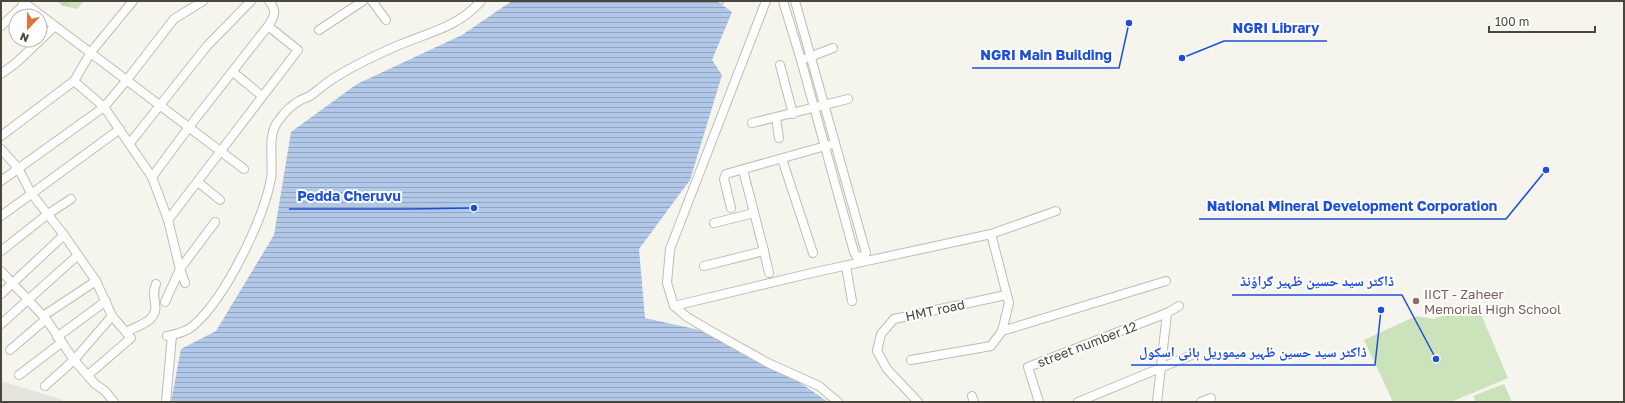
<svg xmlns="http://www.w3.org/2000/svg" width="1625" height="403" viewBox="0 0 1625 403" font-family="'Golos Text','Noto Naskh Arabic',sans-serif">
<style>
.industrial{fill:#e5e3de}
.forest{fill:url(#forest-crowns)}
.green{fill:#cae3bb}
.water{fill:url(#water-rules)}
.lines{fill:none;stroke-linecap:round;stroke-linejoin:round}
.stream{stroke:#b1c8e9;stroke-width:2}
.street-casing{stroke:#bfbdb0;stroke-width:10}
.street{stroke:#fff;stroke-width:8}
.education-dot{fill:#8d6e63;stroke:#fff;stroke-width:1.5}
.labels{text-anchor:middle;stroke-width:4;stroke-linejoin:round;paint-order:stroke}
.education-label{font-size:13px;fill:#785e54;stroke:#fff;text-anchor:start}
.street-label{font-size:13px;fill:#49463b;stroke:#fff}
.leader{fill:none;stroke:#1d4ed8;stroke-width:1.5}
.callout-dot{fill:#1d4ed8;stroke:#fff;stroke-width:1.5}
.callout-label{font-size:14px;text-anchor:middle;font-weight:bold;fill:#1d4ed8;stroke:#fff;stroke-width:4;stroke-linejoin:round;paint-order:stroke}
</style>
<defs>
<pattern id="forest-crowns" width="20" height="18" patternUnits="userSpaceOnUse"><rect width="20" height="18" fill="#cae3bb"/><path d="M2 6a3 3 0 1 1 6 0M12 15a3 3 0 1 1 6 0" fill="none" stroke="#afc4a2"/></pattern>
<pattern id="water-rules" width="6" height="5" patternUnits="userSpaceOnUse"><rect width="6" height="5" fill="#b1c8e9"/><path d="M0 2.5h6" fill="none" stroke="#92a4be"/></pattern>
</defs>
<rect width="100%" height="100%" fill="#f5f4ed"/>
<!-- industrial -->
<path class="industrial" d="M1 381 60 399 64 402H1Z"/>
<!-- forest -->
<path class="forest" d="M56 1H84L77 9 63 6Z"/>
<!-- green -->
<g class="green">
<path d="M1477 305 1508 378 1451 402H1393L1364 340 1416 316 1433 319Z"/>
<path d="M1504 384 1512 402H1476L1473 396Z"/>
</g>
<!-- water -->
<path class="water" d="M512 1H717L732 12 712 60 722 75 690 180 639 249 645 318 699 330 786 373 828 402H171L181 349 216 331 274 235 291 132 357 84 462 35Z"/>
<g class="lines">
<!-- stream -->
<path class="stream" d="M721 4 725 1"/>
<defs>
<g id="street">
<path d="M22 1 244 169"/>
<path d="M372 1 386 20"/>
<path d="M766 1 670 249 667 283 674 306 687 317 709 330 768 363 819 386 838 402"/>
<path d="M783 1 801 60 854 252 856 256 863 257 866 253 795 1"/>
<path d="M1 26 25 4"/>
<path d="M319 30 363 1"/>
<path d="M807 58 833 48"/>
<path d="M780 65 793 114"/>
<path d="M233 72 262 96"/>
<path d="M1 74 16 63 55 26"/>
<path d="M74 81 104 107 152 177 168 220 180 269 215 222"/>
<path d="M776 118 779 138"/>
<path d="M752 123 848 99"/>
<path d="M1 136 74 81 91 52 133 1"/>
<path d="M130 143 207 46 251 1"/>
<path d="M1 149 18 168 31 193 64 235 96 281 112 316 131 338 88 375"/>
<path d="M782 159 813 253"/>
<path d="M152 177 189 127 268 26"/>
<path d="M1 181 104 107 126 81 174 19 203 1"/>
<path d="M198 182 220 200"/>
<path d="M731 208 724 179 726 174 829 145"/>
<path d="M1 216 120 129"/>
<path d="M168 220 298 50 268 26C275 16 277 11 269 1"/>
<path d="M714 223 754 213"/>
<path d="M1 251 48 214 71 199"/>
<path d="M764 251 769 273"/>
<path d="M704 266 764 251 743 170"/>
<path d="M846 266 852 301"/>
<path d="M1 271 46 319 74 360 95 384 105 391 114 402"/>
<path d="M1 294 64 235"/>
<path d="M165 302 180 269 185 283"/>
<path d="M674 306 816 272 991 234 1056 211"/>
<path d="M43 316 96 281"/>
<path d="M1 324 78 255"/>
<path d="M1002 331 1166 281"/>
<path d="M126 332C139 325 159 321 155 303 154 296 153 291 156 284"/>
<path d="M167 336C176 334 187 332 194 325 226 297 263 220 271 179 274 160 266 135 279 120 284 113 292 105 299 101 302 99 306 98 310 96 318 90 326 83 334 78 353 66 378 54 399 45 430 32 458 27 481 1"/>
<path d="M57 337 106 301"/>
<path d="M10 350 46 319"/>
<path d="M911 360 991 346 1002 331 1009 303 991 234"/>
<path d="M19 375 61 343"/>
<path d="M45 386 74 360 112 316"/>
<path d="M972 396 974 402"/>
<path d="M166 402 172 335"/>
<path d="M918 402 887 369 877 351 881 334 894 319 1006 295"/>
<path d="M1039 402 1028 367 1167 313 1179 306"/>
<path d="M1078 402 1194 354"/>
<path d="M1157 402 1167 313"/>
<path d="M1201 402 1211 398"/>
</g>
</defs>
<!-- street casing -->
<use href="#street" class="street-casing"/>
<!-- street -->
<use href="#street" class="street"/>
</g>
<!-- markers -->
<circle class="education-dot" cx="1416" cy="301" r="4"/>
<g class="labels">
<!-- education labels -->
<g class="education-label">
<text x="1424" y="299">IICT - Zaheer<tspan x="1424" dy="15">Memorial High School</tspan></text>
</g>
<!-- street labels -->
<g class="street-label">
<text transform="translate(935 310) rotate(-12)" y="5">HMT road</text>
<text transform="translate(1087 344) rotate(-21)" y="5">street number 12</text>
</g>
</g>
<!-- callouts -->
<path class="leader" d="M1182 58L1224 41H1327M1129 23L1119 68H972M474 208L409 209H289M1546 170L1506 219H1199M1436 359L1402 295H1232M1381 310L1375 365H1131"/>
<g class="callout-dot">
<circle cx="1182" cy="58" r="4"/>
<circle cx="1129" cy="23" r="4"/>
<circle cx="474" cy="208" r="4"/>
<circle cx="1546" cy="170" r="4"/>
<circle cx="1436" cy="359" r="4"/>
<circle cx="1381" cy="310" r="4"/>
</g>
<g class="callout-label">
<text x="1276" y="33">NGRI Library</text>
<text x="1046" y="60">NGRI Main Building</text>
<text x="349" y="201">Pedda Cheruvu</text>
<text x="1352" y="211">National Mineral Development Corporation</text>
<text x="1317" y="286">ڈاکٹر سید حسین ظہیر گراؤنڈ</text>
<text x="1253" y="357">ڈاکٹر سید حسین ظہیر میموریل ہائی اسکول</text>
</g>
<!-- border -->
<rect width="1625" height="403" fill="none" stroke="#49463b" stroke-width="4"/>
<!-- north arrow -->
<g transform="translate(28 28) rotate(202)"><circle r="19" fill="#ffffff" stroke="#b6b5b1"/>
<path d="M0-3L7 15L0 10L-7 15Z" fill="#e17137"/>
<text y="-6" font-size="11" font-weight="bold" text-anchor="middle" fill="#49463b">N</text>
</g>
<!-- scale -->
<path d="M1489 26v6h106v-6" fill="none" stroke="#49463b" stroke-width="2"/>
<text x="1495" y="26" font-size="12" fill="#49463b" stroke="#ffffff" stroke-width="3" paint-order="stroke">100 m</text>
</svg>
